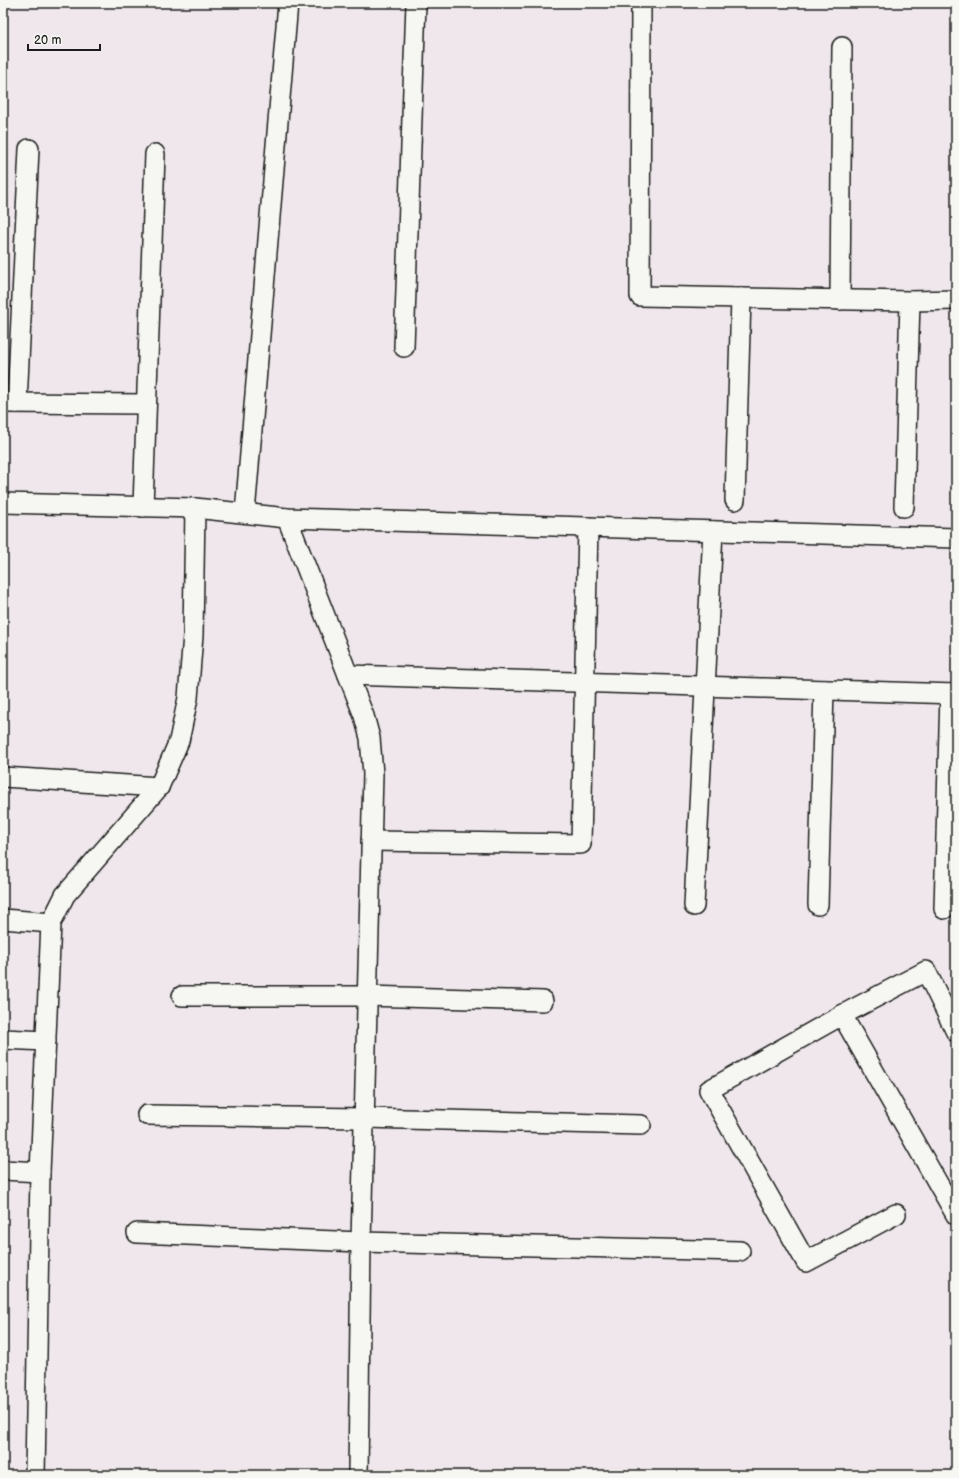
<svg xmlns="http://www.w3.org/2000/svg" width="959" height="1478" viewBox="0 0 959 1478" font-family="'Balsamiq Sans',sans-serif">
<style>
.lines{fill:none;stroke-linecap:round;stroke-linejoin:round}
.minor-casing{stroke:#1c1c1c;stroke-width:22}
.minor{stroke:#f6f6f2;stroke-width:19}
</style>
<rect width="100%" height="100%" fill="#efe7ec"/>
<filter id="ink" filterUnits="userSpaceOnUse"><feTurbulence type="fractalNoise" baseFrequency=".025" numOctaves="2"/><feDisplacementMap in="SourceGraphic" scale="8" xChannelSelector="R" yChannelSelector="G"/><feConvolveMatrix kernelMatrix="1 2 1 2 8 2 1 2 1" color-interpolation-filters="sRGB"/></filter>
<g filter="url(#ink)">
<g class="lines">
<defs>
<g id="minor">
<path d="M641 3 640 296 910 301 956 300"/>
<path d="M840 300 842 47"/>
<path d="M404 347 416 3"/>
<path d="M3 403 146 404"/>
<path d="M17 403 29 149"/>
<path d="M735 500 741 298"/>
<path d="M3 503 195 508 287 518 956 538"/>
<path d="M143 507 155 154"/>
<path d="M904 507 910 301"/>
<path d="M245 513 288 3"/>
<path d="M287 518 364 716 370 738 373 774 361 1242 358 1475"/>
<path d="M348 675 956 694"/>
<path d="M3 777 159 787"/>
<path d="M371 841 581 844 588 527"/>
<path d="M818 905 824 690"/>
<path d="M694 906 713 531"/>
<path d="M944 909 950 694"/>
<path d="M3 919 51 923"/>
<path d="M182 996H366L543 1001"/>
<path d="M842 1015 926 971 956 1032"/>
<path d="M3 1039 46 1041"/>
<path d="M147 1115 364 1118 641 1125"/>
<path d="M3 1170 40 1172"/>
<path d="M896 1214 806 1262 709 1090 842 1015 956 1215"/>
<path d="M137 1233 361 1242 740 1251"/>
<path d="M35 1475 40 1172 51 923 65 895 159 787 179 741 188 698 193 635 195 508"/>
</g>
</defs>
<!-- minor casing -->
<use href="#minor" class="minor-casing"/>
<!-- minor -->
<use href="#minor" class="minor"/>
</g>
</g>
<!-- margin -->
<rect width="959" height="1478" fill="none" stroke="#f6f6f2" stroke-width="16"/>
<rect x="8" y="8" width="943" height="1462" fill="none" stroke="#1c1c1c" stroke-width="1.5" filter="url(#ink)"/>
<!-- scale -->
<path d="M28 44v6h72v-6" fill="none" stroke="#1c1c1c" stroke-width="2"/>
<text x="34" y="44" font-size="12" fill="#1c1c1c" stroke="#f6f6f2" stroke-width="3" paint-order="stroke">20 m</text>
</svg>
